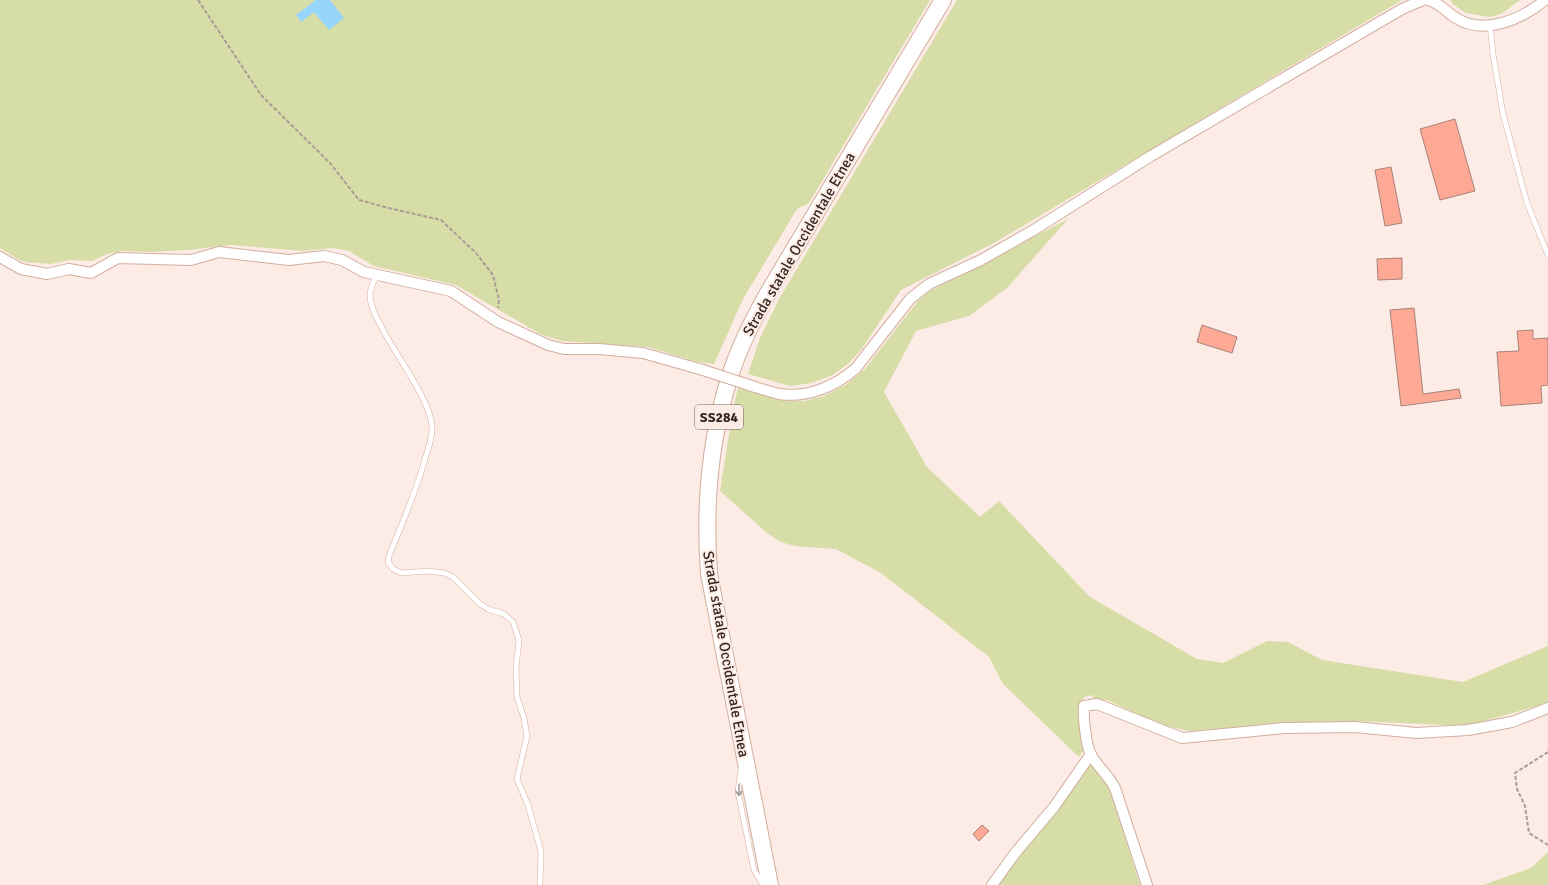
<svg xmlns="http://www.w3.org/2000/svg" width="1548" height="885" viewBox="0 0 1548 885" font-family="Signika,sans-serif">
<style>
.green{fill:#d7dda7}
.water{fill:#96d6fc}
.building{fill:#fea995;stroke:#a88279}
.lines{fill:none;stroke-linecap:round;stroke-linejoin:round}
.lane-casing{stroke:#d2ae9d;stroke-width:6}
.street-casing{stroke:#d2ae9d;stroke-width:12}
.primary-casing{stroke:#d2ae9d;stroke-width:18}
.path{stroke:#ab9c96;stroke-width:2;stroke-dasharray:4 2;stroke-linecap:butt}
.lane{stroke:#fff;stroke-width:5}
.street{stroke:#fff;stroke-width:10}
.primary{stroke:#fff;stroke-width:16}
.street-bridge-casing{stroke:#d2ae9d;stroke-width:12;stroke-linecap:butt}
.street-bridge{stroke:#fff;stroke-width:10}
.oneway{stroke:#a49d9b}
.labels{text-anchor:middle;stroke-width:4;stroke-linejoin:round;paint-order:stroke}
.shield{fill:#fcece5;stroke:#70615b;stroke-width:1}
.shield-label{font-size:14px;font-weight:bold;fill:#342620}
.street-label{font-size:15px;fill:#342620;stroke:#fcece5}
</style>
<rect width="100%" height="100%" fill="#fcece5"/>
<!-- green -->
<g class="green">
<path d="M0 0H930L809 203 797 209 743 299 714 364 698 362 648 347 563 341 542 335 456 285 374 266 349 251 333 248 304 251 231 245 188 250 150 252 122 251 107 254 92 261 70 260 51 264 25 262 16 258 0 248Z"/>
<path d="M957 0H1402L994 243 901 290 861 350 849 363 833 375 811 383 790 386 748 374 760 338 779 299Z"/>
<path d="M1450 0H1520L1501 14 1490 17 1466 13 1454 5Z"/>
<path d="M1068 219 1007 288 969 316 916 331 884 392 927 467 980 517 999 501 1090 597 1197 659 1223 663 1267 641 1288 642 1322 660 1463 682 1548 646V703L1467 726 1355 721 1271 724 1191 731 1163 726 1107 700H1094L1092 695 1084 697 1078 713 1085 748 1079 757 1003 684 989 657 881 573 836 549 795 546 781 542 767 533 720 491 733 408 738 388 779 400 805 401 824 396 847 384 865 369 917 302 928 292Z"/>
<path d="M1088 765H1092L1109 787 1140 885H997Z"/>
<path d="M1548 852V885H1483L1531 868Z"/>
</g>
<!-- water -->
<path class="water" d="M316 0H330L344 18 329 30 314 12 301 22 296 15Z"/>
<!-- building -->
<g class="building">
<path d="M1455 119 1475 191 1440 200 1420 129Z"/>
<path d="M1391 167 1402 223 1385 226 1375 170Z"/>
<path d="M1402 258V279L1378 280 1377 259Z"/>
<path d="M1414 308 1423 394 1459 389 1461 398 1401 406 1390 310Z"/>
<path d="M1202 325 1237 337 1232 353 1197 342Z"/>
<path d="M1533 330V339L1548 338V385L1541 386 1542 403 1501 406 1497 352 1519 351 1517 331Z"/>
<path d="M982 825 989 831 979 841 973 834Z"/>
</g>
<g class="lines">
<defs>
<g id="lane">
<path d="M1490 25 1493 54 1503 114 1527 203 1548 255"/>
<path d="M377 275C374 281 370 288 370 295 370 306 376 317 381 326 394 353 430 399 432 426 433 437 428 449 425 459 416 492 402 524 389 556L388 562 393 569 401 573 429 571 444 573 453 577 480 604 488 609 504 614 513 622 519 640 516 668 517 697 524 718 527 736 517 779 528 805 541 851 540 885"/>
<path d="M741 769 738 792 754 870 763 885"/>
</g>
<g id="street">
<path d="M1428 0C1440 3 1446 12 1456 18 1484 36 1522 19 1545 0"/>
<path d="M0 257 21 269 47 274 69 269 91 273 118 258 191 260 219 252 289 260 324 256 342 260 364 272 451 291 498 322 548 345 564 349H599L643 353 703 370"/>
<path d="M755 387C762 389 771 392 779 394 807 398 835 387 856 368L910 299 929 284 981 260 1032 231 1151 156 1402 9 1423 0"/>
<path d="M992 885 1016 852 1054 807 1091 754"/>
<path d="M1147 885 1115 788C1109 776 1098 767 1091 755 1086 746 1083 716 1084 706L1097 704 1182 738 1284 728 1355 727 1416 733 1468 730 1512 722 1548 708"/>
</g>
<path id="primary" d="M770 885 709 574C704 506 710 435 732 370 741 343 754 318 768 293L943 0"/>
</defs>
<!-- lane casing -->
<use href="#lane" class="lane-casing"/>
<!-- street casing -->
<use href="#street" class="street-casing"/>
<!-- primary casing -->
<use href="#primary" class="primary-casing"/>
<!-- path -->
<g class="path">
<path d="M198 0 261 95 330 163 359 200 393 209 441 220 476 253 493 275 499 300 498 308"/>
<path d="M1548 752 1515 773 1517 789 1525 806 1529 833 1548 845"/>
</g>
<!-- lane -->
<use href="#lane" class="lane"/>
<!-- street -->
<use href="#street" class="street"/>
<!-- primary -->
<use href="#primary" class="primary"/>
<defs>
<path id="street-bridge" d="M703 370 755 387"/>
</defs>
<!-- street-bridge casing -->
<use href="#street-bridge" class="street-bridge-casing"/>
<!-- street-bridge -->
<use href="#street-bridge" class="street-bridge"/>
</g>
<!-- one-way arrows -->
<defs><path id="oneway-shaft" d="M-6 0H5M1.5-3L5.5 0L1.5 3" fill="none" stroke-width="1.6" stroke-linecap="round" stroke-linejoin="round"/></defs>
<use class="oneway" href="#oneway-shaft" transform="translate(739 790) rotate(91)"/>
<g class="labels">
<!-- shield labels -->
<rect class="shield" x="695" y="405" width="48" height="24" rx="3"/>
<g class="shield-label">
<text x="719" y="422">SS284</text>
</g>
<!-- street labels -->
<g class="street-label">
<text transform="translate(799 244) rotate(-60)" y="5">Strada statale Occidentale Etnea</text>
<text transform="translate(726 654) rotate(80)" y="5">Strada statale Occidentale Etnea</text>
</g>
</g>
</svg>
